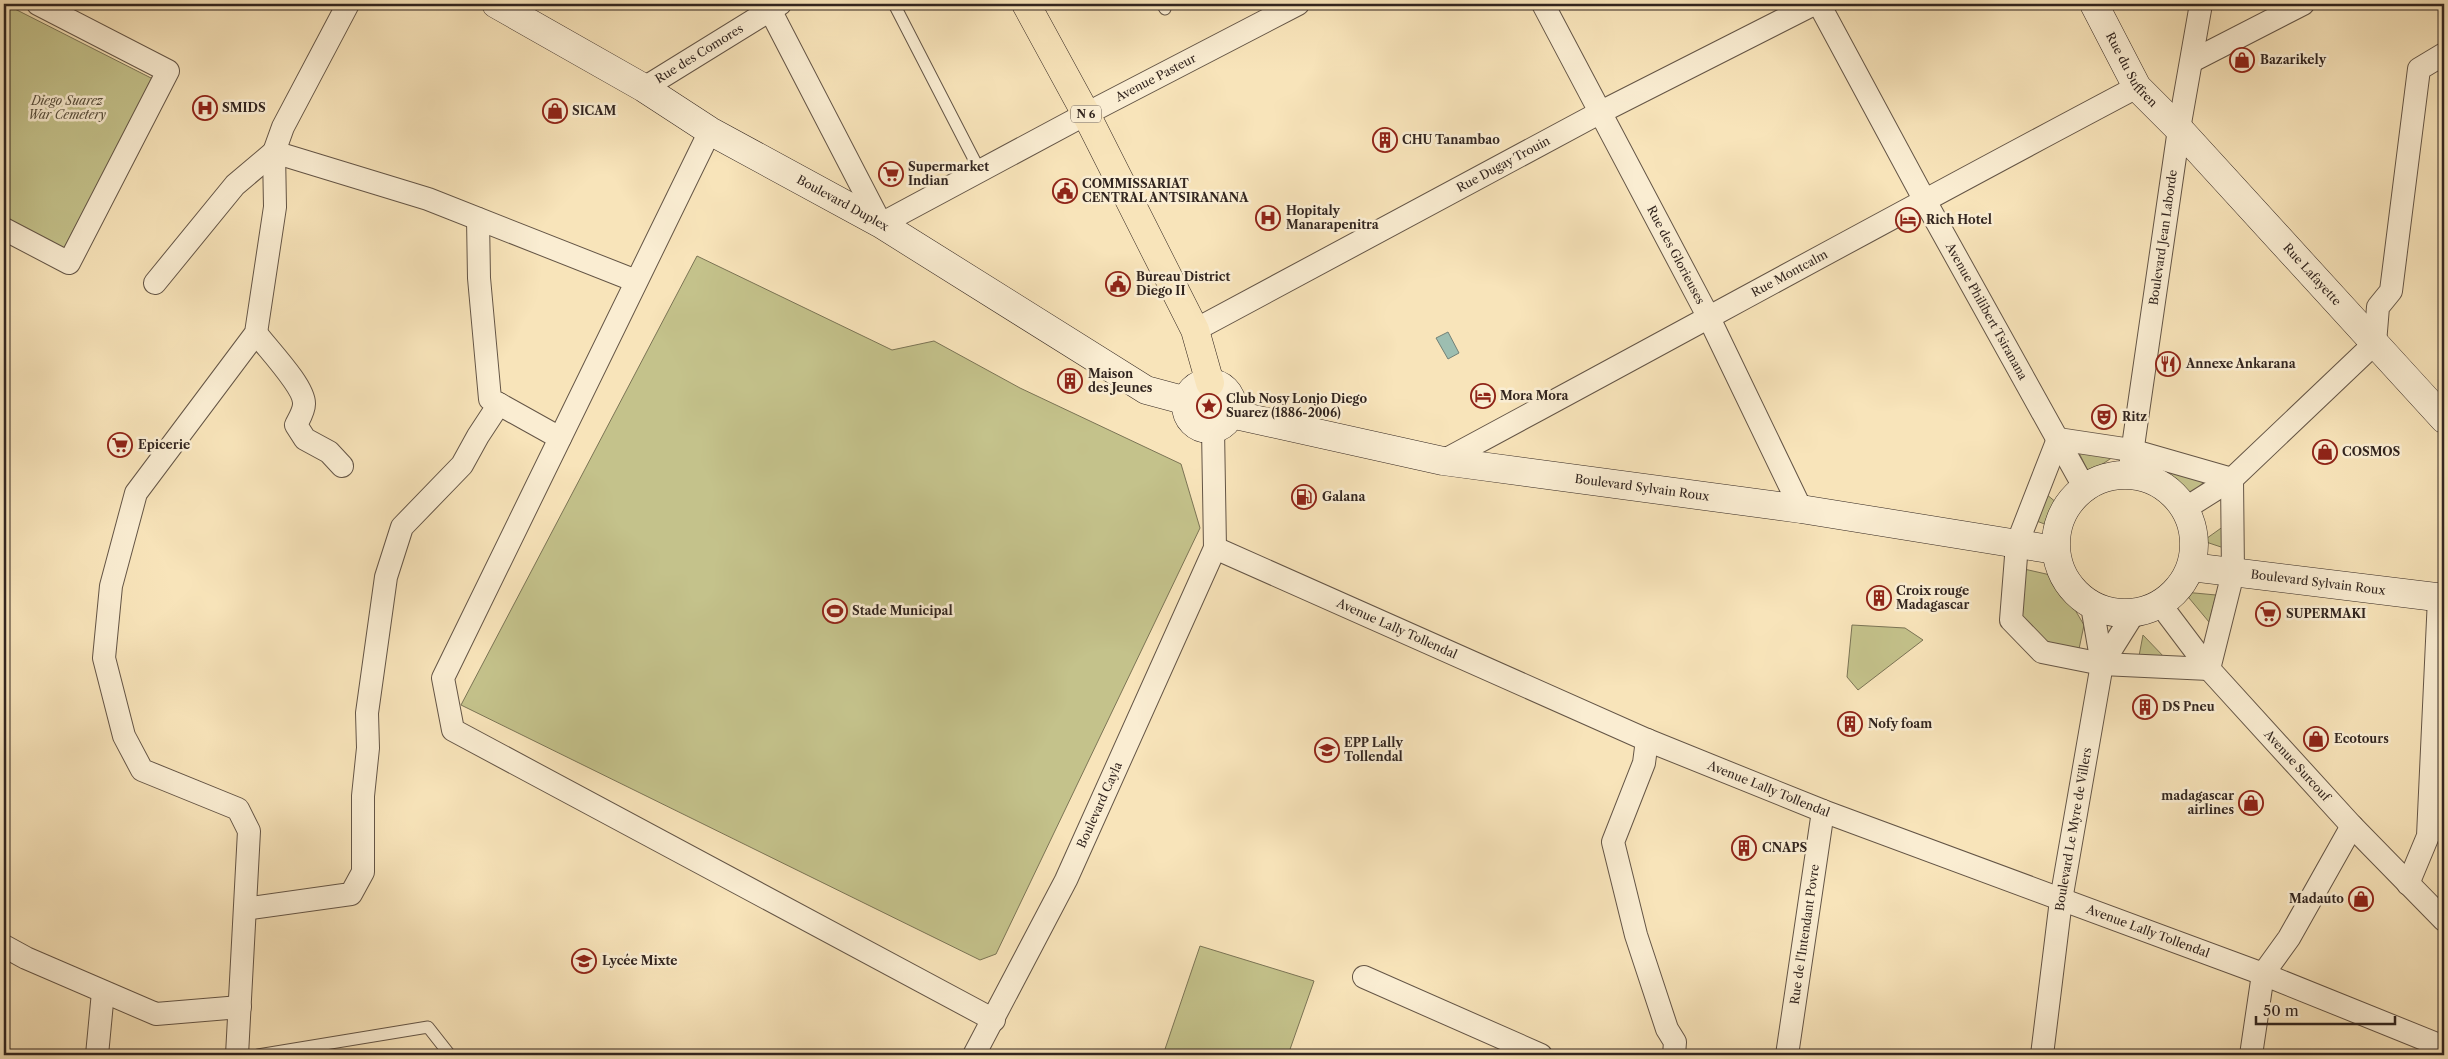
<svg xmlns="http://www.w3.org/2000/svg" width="2448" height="1059" viewBox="0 0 2448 1059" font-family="'Libre Caslon Text',serif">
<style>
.green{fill:#c4c28b;stroke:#7b7455}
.water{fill:#9dbeb1;stroke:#728177}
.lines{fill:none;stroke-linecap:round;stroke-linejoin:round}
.lane-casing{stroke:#645546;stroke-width:13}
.street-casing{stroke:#645546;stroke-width:24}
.secondary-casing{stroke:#32251f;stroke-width:29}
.primary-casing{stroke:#32251f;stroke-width:29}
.lane{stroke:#faedd2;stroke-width:11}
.street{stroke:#faedd2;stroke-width:22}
.secondary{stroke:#faedd2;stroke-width:28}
.primary{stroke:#f8e4ba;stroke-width:28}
.labels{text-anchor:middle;stroke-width:5;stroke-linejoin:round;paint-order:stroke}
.shield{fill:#faedd2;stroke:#6e6155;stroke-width:1}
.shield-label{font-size:11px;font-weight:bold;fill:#32251f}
.street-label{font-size:12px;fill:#32251f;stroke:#faedd2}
.poi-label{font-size:12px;font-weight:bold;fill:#32251f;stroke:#faedd2;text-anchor:start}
.park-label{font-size:12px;font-style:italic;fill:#564c3a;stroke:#faedd2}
</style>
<rect width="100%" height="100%" fill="#f8e4ba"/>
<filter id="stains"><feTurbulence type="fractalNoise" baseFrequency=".004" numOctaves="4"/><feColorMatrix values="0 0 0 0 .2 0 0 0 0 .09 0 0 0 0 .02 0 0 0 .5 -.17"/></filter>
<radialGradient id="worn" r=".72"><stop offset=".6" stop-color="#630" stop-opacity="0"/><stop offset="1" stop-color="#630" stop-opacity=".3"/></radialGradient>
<!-- green -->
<g class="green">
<path d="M9 6 153 79 64 248 4 217V17Z"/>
<path d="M697 256 892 350 934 341 1020 388 1181 464 1200 528 996 954 980 960 461 705Z"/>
<path d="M2078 451 2113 457 2089 473Z"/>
<path d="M2167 471 2207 479 2185 500Z"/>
<path d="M2046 494 2057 503 2047 525 2034 520Z"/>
<path d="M2224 526 2227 549 2203 541Z"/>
<path d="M2024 569 2055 576 2084 625 2079 649C2055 646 2028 639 2019 612 2017 604 2023 579 2024 569Z"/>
<path d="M2184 592 2216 595 2209 622Z"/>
<path d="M1852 625 1905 628 1923 640 1858 690 1847 677Z"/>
<path d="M2143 635 2166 659 2139 656Z"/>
<path d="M1200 946 1314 981 1288 1055H1163Z"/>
</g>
<!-- water -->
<path class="water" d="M1448 332 1459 353 1448 359 1436 338Z"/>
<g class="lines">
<defs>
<g id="lane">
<path d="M894 4 980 171"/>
<path d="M1162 4 1165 9"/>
<path d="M258 1055 428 1027 450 1055"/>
</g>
<g id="street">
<path id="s1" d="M767 4 881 224 1086 114 1298 4"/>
<path id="s2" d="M1543 4 1709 318 1801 509"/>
<path id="s3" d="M1819 4 1924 199 2084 487"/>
<path d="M2192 61 2303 4"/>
<path id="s4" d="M644 88 780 4"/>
<path d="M710 131 443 678 453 730 994 1020"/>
<path d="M478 219 479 278 490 399 560 438"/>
<path d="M4 229 69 263 168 71 38 4"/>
<path d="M155 283 235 185 274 152 428 199 636 281"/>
<path id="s5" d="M1195 330 1599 113 1814 4"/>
<path d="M256 333C267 348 305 387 304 404 304 411 299 419 296 425L305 439 329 452 342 466"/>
<path d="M2058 439 2131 450 2232 479 2233 573 2209 669 2102 664 2042 652 2011 620 2017 544Z"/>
<path id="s6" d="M1443 461C1674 337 1904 210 2137 87"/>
<path id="s7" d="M2129 474 2179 129 2201 4"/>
<path d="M2186 508 2232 479 2375 343 2378 307 2391 291 2419 69 2444 54"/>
<path id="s8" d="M1215 548 1647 740 1823 811 2263 974 2444 1047"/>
<path id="s9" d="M2160 604 2209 669 2352 826 2444 920"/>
<path d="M2092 606 2102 664"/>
<path d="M1647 740 1644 763 1613 842 1636 935 1667 1029 1675 1042 1674 1055"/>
<path d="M2408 884 2428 836 2439 598"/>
<path d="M245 909 351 894 363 872V796L368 748 367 713 386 577 402 527 462 465 478 436 499 404"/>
<path d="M4 946 26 958 156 1014 240 1007"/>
<path d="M1364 977 1541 1055"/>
<path d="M97 1055 103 992"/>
<path d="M237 1055 249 831 238 809 142 770 124 736 104 658 111 586 136 493 256 333 275 207 274 152 283 127 348 4"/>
<path id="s10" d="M974 1055 1066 880 1215 548 1213 429"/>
<path id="s11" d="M1787 1055 1823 811"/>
<path id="s12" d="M2042 1055 2061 900 2102 664 2134 613"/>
<path d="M2251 1055 2263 974 2289 938 2352 826"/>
</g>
<g id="secondary">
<path id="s13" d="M496 4 644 88 710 131 881 224 1146 390 1187 401"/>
<path id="s14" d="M2094 4 2137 87 2179 129 2444 419"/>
<circle cx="1209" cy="406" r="23"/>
<path id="s15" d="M1231 414 1443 461 1801 509 2055 550"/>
<circle cx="2125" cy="544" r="69"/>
<path id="s16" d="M2191 567 2444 598"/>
</g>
<path id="primary" d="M1026 4 1086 114 1195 330 1210 383"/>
</defs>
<!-- lane casing -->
<use href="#lane" class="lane-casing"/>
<!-- street casing -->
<use href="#street" class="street-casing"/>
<!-- secondary casing -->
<use href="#secondary" class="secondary-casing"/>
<!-- primary casing -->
<use href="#primary" class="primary-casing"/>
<!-- lane -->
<use href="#lane" class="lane"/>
<!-- street -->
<use href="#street" class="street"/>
<!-- secondary -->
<use href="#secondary" class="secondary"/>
<!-- primary -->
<use href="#primary" class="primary"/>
</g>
<!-- icons -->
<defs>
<symbol id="shop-ring" viewBox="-11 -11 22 22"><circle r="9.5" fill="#faedd2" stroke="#8f2418" stroke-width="1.5"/><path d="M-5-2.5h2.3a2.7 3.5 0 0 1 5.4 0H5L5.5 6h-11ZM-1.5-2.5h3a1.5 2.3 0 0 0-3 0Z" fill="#8f2418"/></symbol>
<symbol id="hospital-ring" viewBox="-11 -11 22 22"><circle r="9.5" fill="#faedd2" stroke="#8f2418" stroke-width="1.5"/><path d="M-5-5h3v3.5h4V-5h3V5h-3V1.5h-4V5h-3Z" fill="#8f2418"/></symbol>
<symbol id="building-ring" viewBox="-11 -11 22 22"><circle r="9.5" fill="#faedd2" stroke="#8f2418" stroke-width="1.5"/><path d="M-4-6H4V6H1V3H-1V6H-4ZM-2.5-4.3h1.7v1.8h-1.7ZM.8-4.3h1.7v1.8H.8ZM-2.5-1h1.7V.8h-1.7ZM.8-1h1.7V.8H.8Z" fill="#8f2418"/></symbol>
<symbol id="supermarket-ring" viewBox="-11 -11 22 22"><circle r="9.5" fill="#faedd2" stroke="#8f2418" stroke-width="1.5"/><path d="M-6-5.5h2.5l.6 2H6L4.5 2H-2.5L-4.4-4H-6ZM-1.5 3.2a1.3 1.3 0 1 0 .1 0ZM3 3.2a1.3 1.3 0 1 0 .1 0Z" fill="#8f2418"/></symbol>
<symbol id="civic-ring" viewBox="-11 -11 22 22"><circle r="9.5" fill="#faedd2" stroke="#8f2418" stroke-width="1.5"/><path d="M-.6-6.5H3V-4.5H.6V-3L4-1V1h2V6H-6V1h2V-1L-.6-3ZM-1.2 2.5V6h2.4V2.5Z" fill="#8f2418"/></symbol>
<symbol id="hotel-ring" viewBox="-11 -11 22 22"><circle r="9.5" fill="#faedd2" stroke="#8f2418" stroke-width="1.5"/><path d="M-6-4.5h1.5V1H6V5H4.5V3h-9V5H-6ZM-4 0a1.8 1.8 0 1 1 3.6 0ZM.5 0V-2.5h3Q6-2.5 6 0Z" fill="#8f2418"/></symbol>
<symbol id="restaurant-ring" viewBox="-11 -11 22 22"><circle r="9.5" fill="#faedd2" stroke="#8f2418" stroke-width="1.5"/><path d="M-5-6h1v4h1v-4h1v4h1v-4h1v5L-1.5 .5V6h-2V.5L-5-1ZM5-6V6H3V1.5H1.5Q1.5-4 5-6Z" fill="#8f2418"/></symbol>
<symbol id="sight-ring" viewBox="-11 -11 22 22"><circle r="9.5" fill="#faedd2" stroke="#8f2418" stroke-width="1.5"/><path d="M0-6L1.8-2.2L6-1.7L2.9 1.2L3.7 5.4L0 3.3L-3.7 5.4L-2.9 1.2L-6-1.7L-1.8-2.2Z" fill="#8f2418"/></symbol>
<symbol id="theatre-ring" viewBox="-11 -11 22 22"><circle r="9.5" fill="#faedd2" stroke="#8f2418" stroke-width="1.5"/><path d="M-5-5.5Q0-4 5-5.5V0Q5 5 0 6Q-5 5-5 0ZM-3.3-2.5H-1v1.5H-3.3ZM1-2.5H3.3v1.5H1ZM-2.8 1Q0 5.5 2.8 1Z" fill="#8f2418"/></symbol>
<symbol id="fuel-ring" viewBox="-11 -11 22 22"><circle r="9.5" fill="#faedd2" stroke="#8f2418" stroke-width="1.5"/><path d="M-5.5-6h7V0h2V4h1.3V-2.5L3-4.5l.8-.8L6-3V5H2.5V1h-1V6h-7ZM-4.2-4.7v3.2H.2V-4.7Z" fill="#8f2418"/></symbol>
<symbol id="stadium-ring" viewBox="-11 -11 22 22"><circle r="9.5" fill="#faedd2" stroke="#8f2418" stroke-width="1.5"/><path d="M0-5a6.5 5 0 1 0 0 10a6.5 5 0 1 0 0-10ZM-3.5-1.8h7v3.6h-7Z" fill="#8f2418"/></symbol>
<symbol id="school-ring" viewBox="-11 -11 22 22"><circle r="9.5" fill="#faedd2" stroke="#8f2418" stroke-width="1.5"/><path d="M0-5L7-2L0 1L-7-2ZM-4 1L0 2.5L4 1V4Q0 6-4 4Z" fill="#8f2418"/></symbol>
</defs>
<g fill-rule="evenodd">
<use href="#shop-ring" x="2228" y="46" width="28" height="28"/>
<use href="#hospital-ring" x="191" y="94" width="28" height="28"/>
<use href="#shop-ring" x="541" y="97" width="28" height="28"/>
<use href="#building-ring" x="1371" y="126" width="28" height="28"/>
<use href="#supermarket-ring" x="877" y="160" width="28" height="28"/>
<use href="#civic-ring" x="1051" y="177" width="28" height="28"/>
<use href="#hospital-ring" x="1254" y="204" width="28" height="28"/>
<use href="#hotel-ring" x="1894" y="206" width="28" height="28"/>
<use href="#civic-ring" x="1104" y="270" width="28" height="28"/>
<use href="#restaurant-ring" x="2154" y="350" width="28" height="28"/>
<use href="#building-ring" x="1056" y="367" width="28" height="28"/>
<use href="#hotel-ring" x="1469" y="382" width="28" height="28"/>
<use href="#sight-ring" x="1195" y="392" width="28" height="28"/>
<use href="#theatre-ring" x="2090" y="403" width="28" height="28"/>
<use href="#supermarket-ring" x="106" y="431" width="28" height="28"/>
<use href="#shop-ring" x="2311" y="438" width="28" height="28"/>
<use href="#fuel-ring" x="1290" y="483" width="28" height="28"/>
<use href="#building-ring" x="1865" y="584" width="28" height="28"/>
<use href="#stadium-ring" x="821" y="597" width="28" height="28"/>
<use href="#supermarket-ring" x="2254" y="600" width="28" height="28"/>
<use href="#building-ring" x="2131" y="693" width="28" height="28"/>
<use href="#building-ring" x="1836" y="710" width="28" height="28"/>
<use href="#shop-ring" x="2302" y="725" width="28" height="28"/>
<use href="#school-ring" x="1313" y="736" width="28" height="28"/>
<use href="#shop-ring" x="2237" y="789" width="28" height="28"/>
<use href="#building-ring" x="1730" y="834" width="28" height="28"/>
<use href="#shop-ring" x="2347" y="885" width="28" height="28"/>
<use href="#school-ring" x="570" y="947" width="28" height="28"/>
</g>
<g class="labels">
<!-- shield labels -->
<rect class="shield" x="1071" y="105.5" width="30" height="17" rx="4"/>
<g class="shield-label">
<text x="1086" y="118">N 6</text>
</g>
<!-- street labels -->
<g class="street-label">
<text dy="4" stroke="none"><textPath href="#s4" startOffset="65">Rue des Comores</textPath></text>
<text dy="4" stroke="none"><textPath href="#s14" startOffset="76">Rue du Suffren</textPath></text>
<text dy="4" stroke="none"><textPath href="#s1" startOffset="559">Avenue Pasteur</textPath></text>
<text dy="4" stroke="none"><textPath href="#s5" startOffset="350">Rue Dugay Trouin</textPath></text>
<text dy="4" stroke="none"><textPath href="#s13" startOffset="400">Boulevard Duplex</textPath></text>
<text dy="4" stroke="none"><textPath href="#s7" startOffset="239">Boulevard Jean Laborde</textPath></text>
<text dy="4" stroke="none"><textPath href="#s2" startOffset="284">Rue des Glorieuses</textPath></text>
<text dy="4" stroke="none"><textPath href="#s6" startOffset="394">Rue Montcalm</textPath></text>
<text dy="4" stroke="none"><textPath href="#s14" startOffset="350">Rue Lafayette</textPath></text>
<text dy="4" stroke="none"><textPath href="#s3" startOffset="350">Avenue Philibert Tsiranana</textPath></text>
<text dy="4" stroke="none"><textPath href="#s15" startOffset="418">Boulevard Sylvain Roux</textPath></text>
<text dy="4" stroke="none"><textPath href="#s16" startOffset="128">Boulevard Sylvain Roux</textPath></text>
<text dy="4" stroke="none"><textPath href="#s8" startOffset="199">Avenue Lally Tollendal</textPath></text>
<text dy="4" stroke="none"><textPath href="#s9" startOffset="212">Avenue Surcouf</textPath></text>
<text dy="4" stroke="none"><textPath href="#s8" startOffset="604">Avenue Lally Tollendal</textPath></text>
<text dy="4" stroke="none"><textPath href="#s10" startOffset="280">Boulevard Cayla</textPath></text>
<text dy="4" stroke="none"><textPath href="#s12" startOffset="228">Boulevard Le Myre de Villers</textPath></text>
<text dy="4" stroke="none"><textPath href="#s8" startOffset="1009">Avenue Lally Tollendal</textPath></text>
<text dy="4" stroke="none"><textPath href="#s11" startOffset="122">Rue de l'Intendant Povre</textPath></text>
</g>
<!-- poi labels -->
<g class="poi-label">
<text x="2260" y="64">Bazarikely</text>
<text x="222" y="112">SMIDS</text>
<text x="572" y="115">SICAM</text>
<text x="1402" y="144">CHU Tanambao</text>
<text x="908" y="171">Supermarket<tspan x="908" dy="14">Indian</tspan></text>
<text x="1082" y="188">COMMISSARIAT<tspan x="1082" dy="14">CENTRAL ANTSIRANANA</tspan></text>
<text x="1286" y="215">Hopitaly<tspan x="1286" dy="14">Manarapenitra</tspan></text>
<text x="1926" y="224">Rich Hotel</text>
<text x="1136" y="281">Bureau District<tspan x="1136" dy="14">Diego II</tspan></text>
<text x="2186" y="368">Annexe Ankarana</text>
<text x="1088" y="378">Maison<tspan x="1088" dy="14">des Jeunes</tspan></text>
<text x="1500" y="400">Mora Mora</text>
<text x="1226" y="403">Club Nosy Lonjo Diego<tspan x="1226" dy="14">Suarez (1886-2006)</tspan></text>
<text x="2122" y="421">Ritz</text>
<text x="138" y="449">Epicerie</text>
<text x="2342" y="456">COSMOS</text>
<text x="1322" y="501">Galana</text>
<text x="1896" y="595">Croix rouge<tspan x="1896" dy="14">Madagascar</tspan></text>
<text x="852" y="615">Stade Municipal</text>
<text x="2286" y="618">SUPERMAKI</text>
<text x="2162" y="711">DS Pneu</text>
<text x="1868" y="728">Nofy foam</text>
<text x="2334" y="743">Ecotours</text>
<text x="1344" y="747">EPP Lally<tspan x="1344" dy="14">Tollendal</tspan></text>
<text x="2234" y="800" text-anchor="end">madagascar<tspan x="2234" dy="14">airlines</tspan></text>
<text x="1762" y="852">CNAPS</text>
<text x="2344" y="903" text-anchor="end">Madauto</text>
<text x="602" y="965">Lycée Mixte</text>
</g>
<!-- park labels -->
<g class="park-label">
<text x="67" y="105">Diego Suarez<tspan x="67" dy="14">War Cemetery</tspan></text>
</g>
</g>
<!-- margin -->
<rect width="2448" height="1059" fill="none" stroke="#f8e4ba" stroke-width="20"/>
<rect x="5" y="5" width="2438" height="1049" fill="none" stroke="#32251f" stroke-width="2.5"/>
<rect x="10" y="10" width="2428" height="1039" fill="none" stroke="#32251f"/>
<!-- scale -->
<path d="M2256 1016v8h139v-8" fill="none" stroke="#32251f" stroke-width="2.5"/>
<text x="2263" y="1016" font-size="15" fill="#32251f" stroke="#faedd2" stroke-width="4" paint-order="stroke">50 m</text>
<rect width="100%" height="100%" filter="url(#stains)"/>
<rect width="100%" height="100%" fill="url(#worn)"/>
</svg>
